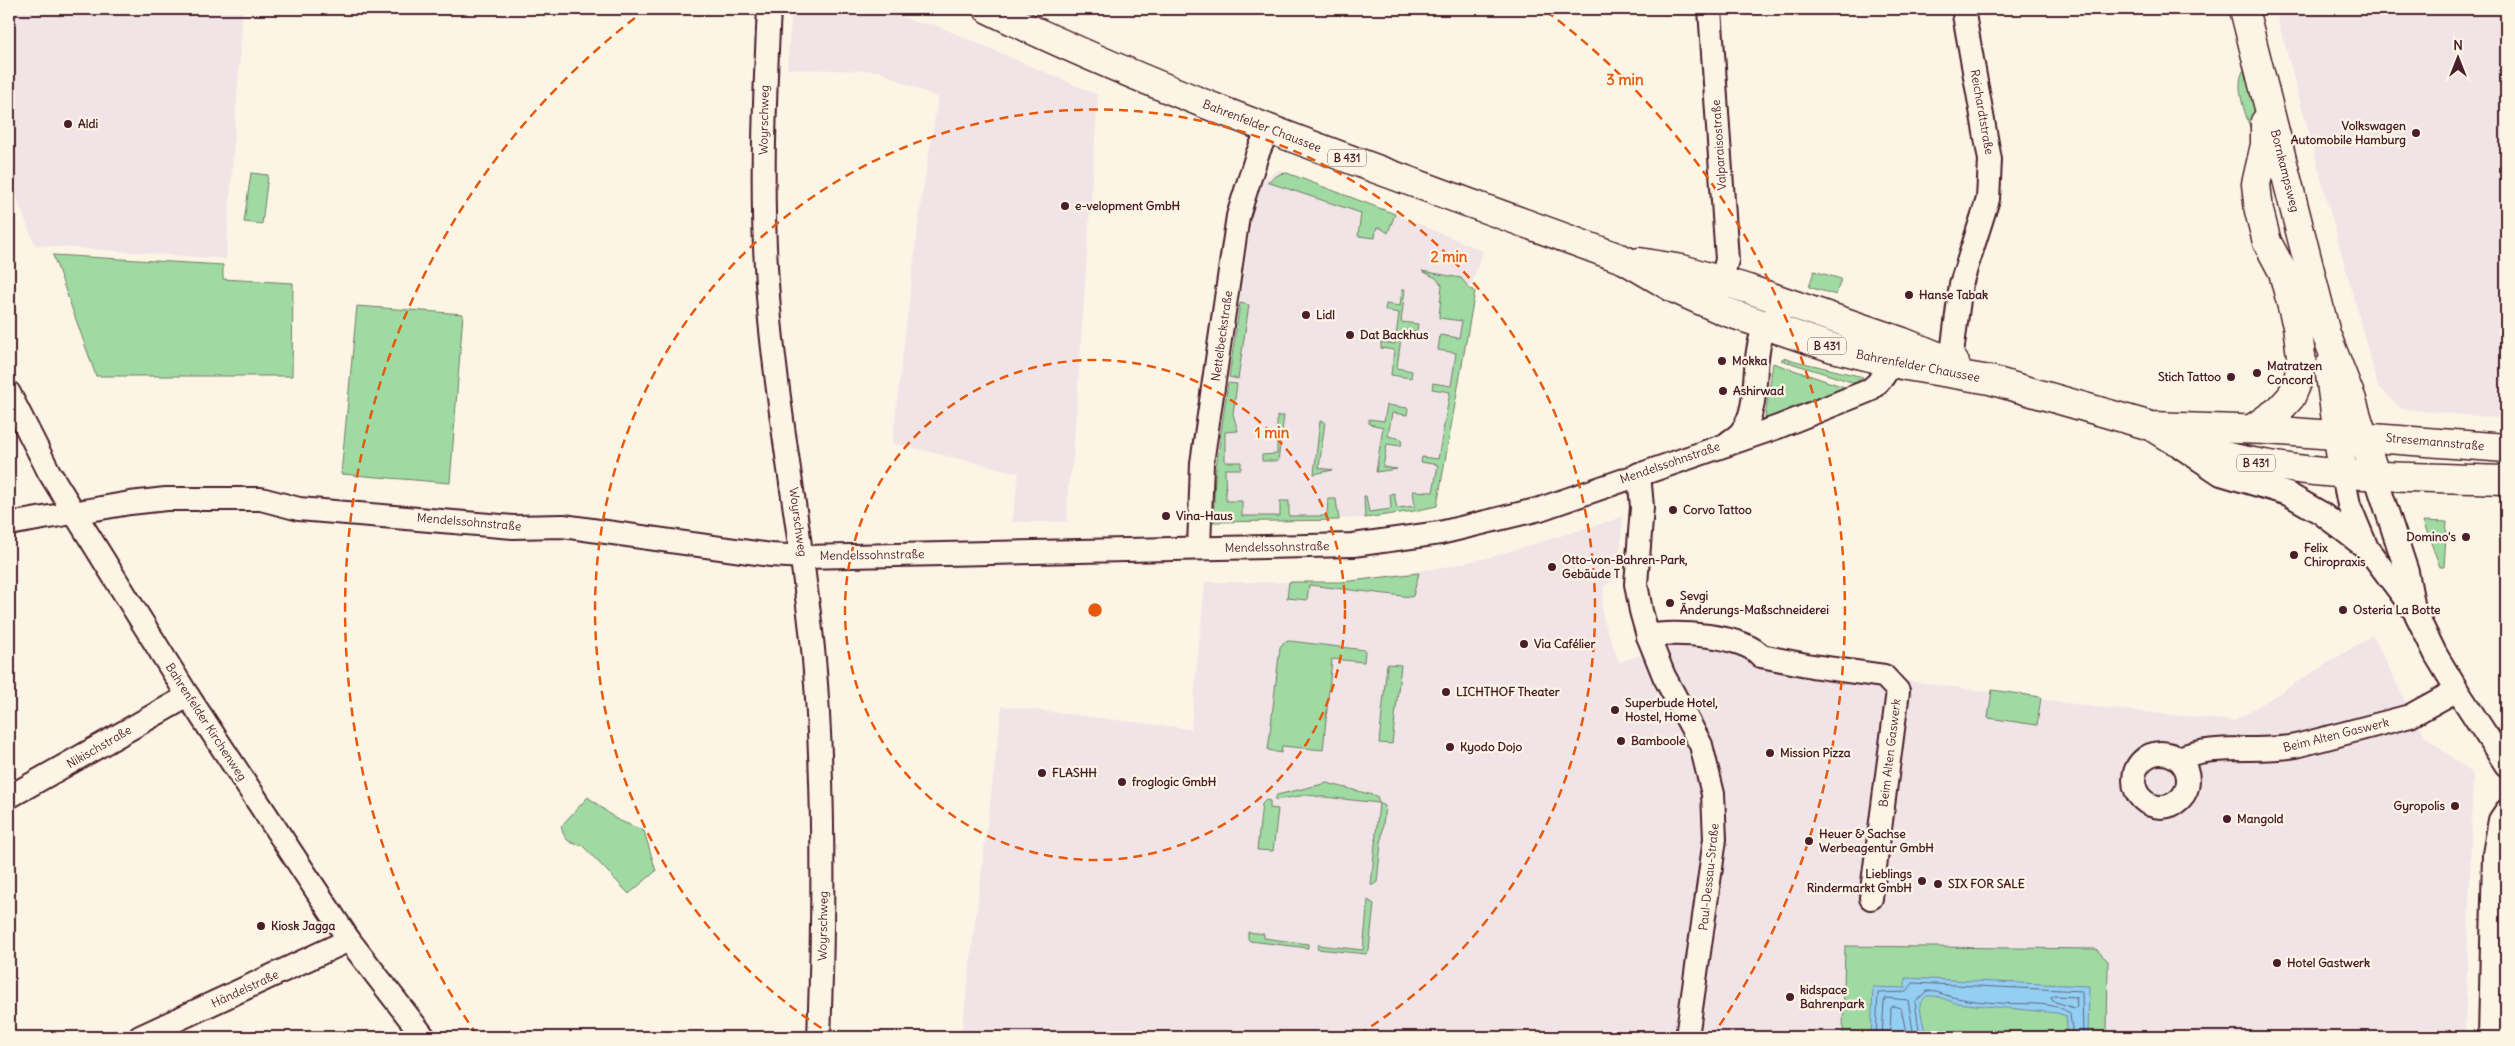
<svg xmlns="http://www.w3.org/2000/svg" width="2515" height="1046" viewBox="0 0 2515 1046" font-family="Delius,sans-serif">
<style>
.built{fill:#f0e4e7}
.green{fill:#9edaa2;stroke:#747c66}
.water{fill:#93cff3;stroke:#7689a3}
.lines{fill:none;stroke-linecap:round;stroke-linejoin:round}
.shore{stroke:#67657b;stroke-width:1}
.minor-casing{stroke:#4a1f2b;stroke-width:26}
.major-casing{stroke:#4a1f2b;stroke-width:31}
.minor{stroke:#fcf5e5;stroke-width:22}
.major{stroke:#fcf5e5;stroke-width:28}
.ring{fill:none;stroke:#e8590c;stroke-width:2.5;stroke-dasharray:9 6}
.poi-dot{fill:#4a1f2b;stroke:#fcf5e5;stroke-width:2}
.labels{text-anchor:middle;stroke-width:4.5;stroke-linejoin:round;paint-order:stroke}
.shield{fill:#fcf5e5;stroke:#7f5f63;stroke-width:1}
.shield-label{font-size:11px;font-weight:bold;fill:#4a1f2b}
.street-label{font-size:12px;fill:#4a1f2b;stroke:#fcf5e5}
.poi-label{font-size:12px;font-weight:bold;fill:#4a1f2b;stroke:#fcf5e5;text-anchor:start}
.centre{fill:#e8590c;stroke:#fcf5e5;stroke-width:2.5}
.ring-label{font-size:15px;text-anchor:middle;font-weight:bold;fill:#e8590c;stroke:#fcf5e5;stroke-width:4.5;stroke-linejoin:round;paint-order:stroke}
</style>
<rect width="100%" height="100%" fill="#fcf5e5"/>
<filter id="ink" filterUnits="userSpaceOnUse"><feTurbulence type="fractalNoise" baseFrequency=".02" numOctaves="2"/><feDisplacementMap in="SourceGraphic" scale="10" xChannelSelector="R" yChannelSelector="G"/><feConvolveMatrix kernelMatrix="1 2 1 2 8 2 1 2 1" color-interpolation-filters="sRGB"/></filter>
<g filter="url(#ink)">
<!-- built -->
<g class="built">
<path d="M9 9H243L226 259 35 245 9 178Z"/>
<path d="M792 9H882L917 23 933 24 1098 95 1073 458 1068 488 1067 522H1012L1019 473 892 443 921 202 938 98 878 71 787 69Z"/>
<path d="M2275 9H2506V419L2402 409 2378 387Z"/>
<path d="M1279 170 1395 214 1483 251 1470 289 1475 291 1437 506 1368 518 1213 522 1215 475 1254 202 1262 180Z"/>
<path d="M1623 517 1618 575 1604 587 1602 609 1603 619 1619 662 1683 641 1754 655 1768 666 1909 681 2103 708 2234 721 2373 635 2409 709 2426 737 2472 773 2473 777 2465 1037H961L1002 706 1191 729 1205 582H1342L1445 567 1491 557Z"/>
</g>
<!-- green -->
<g class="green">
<path d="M2243 71 2249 74 2260 116 2253 136C2247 117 2234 89 2243 71Z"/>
<path d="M251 173 268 175 262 224 244 222Z"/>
<path d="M1287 173 1395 214 1388 233 1379 227 1376 229 1375 238 1358 236 1361 213 1267 182 1280 174Z"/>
<path d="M53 255 223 265V279L293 283 292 376H96Z"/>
<path d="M1422 271 1461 278 1470 289 1475 291 1437 506 1414 511 1365 518 1364 496H1366L1369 512 1391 509 1390 494 1394 493 1397 508 1415 506 1413 491 1433 492 1438 465 1421 462 1422 457 1438 459 1450 392 1432 389 1433 383 1451 386 1456 353 1438 350 1440 335 1459 338 1462 321 1439 318 1442 285 1436 278Z"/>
<path d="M1814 271 1841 279 1836 295 1809 287Z"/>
<path d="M1402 289H1405L1401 322 1418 324 1417 331 1402 330 1397 368 1412 371 1411 378 1391 375 1394 350 1381 348V342L1395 344 1399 313 1385 310 1386 304 1400 306Z"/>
<path d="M1240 303 1249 305 1238 379 1229 377Z"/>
<path d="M357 306 463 314 450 483 341 474Z"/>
<path d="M1783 358 1863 377 1855 383 1781 360Z"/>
<path d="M1773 363 1844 387 1837 392 1780 414 1764 424Z"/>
<path d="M1228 383 1237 384 1233 414 1238 431 1225 432V462H1241V469H1225L1226 501H1242V516H1280V501H1289V516H1327L1328 499H1336L1339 520 1213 522 1215 475Z"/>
<path d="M1387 405 1408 408 1407 415 1392 413 1388 436 1402 439 1401 446 1387 444 1383 467 1397 469 1376 472 1383 427 1369 424V419L1384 421Z"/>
<path d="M1277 416H1284L1278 461H1262V455L1277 454Z"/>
<path d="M1320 421 1325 422 1319 468 1333 470 1314 474Z"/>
<path d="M2423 521 2447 522 2444 567H2440Z"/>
<path d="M1419 573 1413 596 1411 597 1309 585 1307 600 1287 598 1289 582H1342Z"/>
<path d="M1290 641 1365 650 1364 662 1332 659 1323 750 1282 746 1281 753 1268 750 1280 647 1284 642Z"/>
<path d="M1387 664 1401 665 1392 744 1379 743Z"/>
<path d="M1992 690 2041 697 2037 725 1988 718Z"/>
<path d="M1327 783 1377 796 1379 803 1385 806 1377 882 1373 885H1371L1379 803 1306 795 1275 800 1277 795Z"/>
<path d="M588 797 616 819 644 831 656 871 629 894 582 845C568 844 564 839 561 826Z"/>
<path d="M1266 800 1270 801V808L1278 809 1273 851 1257 850 1262 804Z"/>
<path d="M1368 900 1374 904 1369 950 1366 954 1317 949 1318 945 1363 950Z"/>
<path d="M1248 932 1264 934V938L1308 944V948L1250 941 1248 939Z"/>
<path d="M1845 946 2096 949 2108 961 2107 1037H1845L1843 1033Z"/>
</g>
<!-- water -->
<path class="water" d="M1905 978 2089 986 2088 1037H2068L2066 1016 2057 1013 1956 1003 1936 996H1927L1920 1003C1920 1015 1925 1025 1925 1037H1871L1873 987 1905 988Z"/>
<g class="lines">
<!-- shore -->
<g class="shore">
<path d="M2054 996 2076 997 2077 1007 2074 1008 2053 1001 2051 998Z"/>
<path d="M1876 1037 1878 993 1906 992 1913 983 2082 991 2083 1037"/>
<path d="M1882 1037 1884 1001 1886 998 1908 1000 1914 1037"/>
<path d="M1890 1037 1891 1008 1893 1006 1901 1008 1907 1037"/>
<path d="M1920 1037 1915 1002 1927 991C1938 991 1946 996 1957 998 1970 1001 1985 1002 1999 1003 2018 1005 2056 1000 2070 1014L2073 1037"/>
</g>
<defs>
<g id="minor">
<path d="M769 9C764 109 760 209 769 309 779 426 803 542 814 659 825 785 824 911 819 1037"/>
<path d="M1710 9 1727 260 1721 281"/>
<path d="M1951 361 1961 284 1988 199 1990 160 1963 9"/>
<path d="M9 393 49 472 188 696 349 940 424 1037"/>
<path d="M1729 442C1733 439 1738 436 1741 432 1767 401 1742 336 1779 314"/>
<path d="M2182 448 2221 474 2288 494 2321 513 2365 547"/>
<path d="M1639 474 1642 507 1636 584 1641 611 1648 636 1664 676 1701 745 1713 794 1715 839 1687 1037"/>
<path d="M2343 474 2349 505 2367 548 2415 612 2436 655 2457 690 2506 765"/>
<path d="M2375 475 2407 572 2414 609"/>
<path d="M9 524 130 503 166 499H261L299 509 513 527 563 526 771 555 804 557 1353 545 1440 533 1540 509 1778 427 1868 391C1882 381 1896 366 1886 347"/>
<path d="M1199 548 1202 463 1238 216 1257 155 1268 129"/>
<path d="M1648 636C1674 630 1744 635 1761 656L1812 666 1884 676 1898 691 1871 898"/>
<circle cx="2161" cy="780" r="27"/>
<path d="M2179 758C2217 743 2257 753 2296 746L2410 716 2457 690"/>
<path d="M9 797 188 696"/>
<path d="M140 1037 349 940"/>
<path d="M2490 1037 2494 854 2500 820 2506 811"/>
</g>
<g id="major">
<path d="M988 9C1194 109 1411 180 1625 260L1673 288 1724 311 1833 348 1906 366 1990 380 2151 426 2267 430 2506 448"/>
<path d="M2244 9 2326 334 2352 400 2375 475"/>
<path d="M1639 262 1682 269 1748 289 1903 342 1955 363"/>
<path d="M2329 367 2343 474"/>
<path d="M2252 429 2279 410 2291 397 2297 383 2302 363 2297 326 2283 272 2267 242 2259 211 2256 184 2265 145V122"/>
<path d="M2157 430C2182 447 2208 453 2238 459 2326 478 2416 477 2506 480"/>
</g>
</defs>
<!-- minor casing -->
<use href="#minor" class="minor-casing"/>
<!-- major casing -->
<use href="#major" class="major-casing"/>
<!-- minor -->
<use href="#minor" class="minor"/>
<!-- major -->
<use href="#major" class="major"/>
</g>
</g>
<!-- distance rings -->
<g class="ring">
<circle cx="1095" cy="610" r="250"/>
<path d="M834 1036A500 500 0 1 1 1356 1036"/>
<path d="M477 1035A750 750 0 0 1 644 11M1546 11A750 750 0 0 1 1713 1035"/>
</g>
<!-- markers -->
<g class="poi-dot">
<circle cx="68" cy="124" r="5"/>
<circle cx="2416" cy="133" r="5"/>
<circle cx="1065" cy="206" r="5"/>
<circle cx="1909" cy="295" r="5"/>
<circle cx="1306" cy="315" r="5"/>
<circle cx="1350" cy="335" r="5"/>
<circle cx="1722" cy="361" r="5"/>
<circle cx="2257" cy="373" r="5"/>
<circle cx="2231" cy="377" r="5"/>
<circle cx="1723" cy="391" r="5"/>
<circle cx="1673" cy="510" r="5"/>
<circle cx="1166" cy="516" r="5"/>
<circle cx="2466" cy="537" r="5"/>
<circle cx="2294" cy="555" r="5"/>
<circle cx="1552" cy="567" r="5"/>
<circle cx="1670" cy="603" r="5"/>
<circle cx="2343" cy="610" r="5"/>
<circle cx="1524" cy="644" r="5"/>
<circle cx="1446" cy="692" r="5"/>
<circle cx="1615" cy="710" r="5"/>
<circle cx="1621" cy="741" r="5"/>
<circle cx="1450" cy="747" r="5"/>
<circle cx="1770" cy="753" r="5"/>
<circle cx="1042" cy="773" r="5"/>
<circle cx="1122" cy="782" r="5"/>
<circle cx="2455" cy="806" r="5"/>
<circle cx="2227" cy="819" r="5"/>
<circle cx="1809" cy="841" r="5"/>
<circle cx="1922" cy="881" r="5"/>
<circle cx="1938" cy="884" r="5"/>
<circle cx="261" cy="926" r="5"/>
<circle cx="2277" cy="963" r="5"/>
<circle cx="1790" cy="997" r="5"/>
</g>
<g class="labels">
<!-- shield labels -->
<g class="shield">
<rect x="1328" y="149.5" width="38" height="17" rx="4"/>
<rect x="1808" y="337.5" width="38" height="17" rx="4"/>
<rect x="2237" y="454.5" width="38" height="17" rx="4"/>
</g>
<g class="shield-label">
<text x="1347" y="162">B 431</text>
<text x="1827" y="350">B 431</text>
<text x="2256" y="467">B 431</text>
</g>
<!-- street labels -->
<g class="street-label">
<text transform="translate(1982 112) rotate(80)" y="4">Reichardtstraße</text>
<text transform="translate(764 120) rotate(-89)" y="4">Woyrschweg</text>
<text transform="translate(1262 126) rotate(21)" y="4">Bahrenfelder Chaussee</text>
<text transform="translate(1719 145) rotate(-94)" y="4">Valparaisostraße</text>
<text transform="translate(2285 171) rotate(76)" y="4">Bornkampsweg</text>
<text transform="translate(1222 336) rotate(-82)" y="4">Nettelbeckstraße</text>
<text transform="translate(1918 366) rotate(11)" y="4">Bahrenfelder Chaussee</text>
<text transform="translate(2435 442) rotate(5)" y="4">Stresemannstraße</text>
<text transform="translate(1670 463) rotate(-19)" y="4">Mendelssohnstraße</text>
<text transform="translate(469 522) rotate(5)" y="4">Mendelssohnstraße</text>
<text transform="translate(798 522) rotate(82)" y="4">Woyrschweg</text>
<text transform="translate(1277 547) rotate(-1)" y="4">Mendelssohnstraße</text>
<text transform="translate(872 555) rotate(-1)" y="4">Mendelssohnstraße</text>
<text transform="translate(206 722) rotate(57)" y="4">Bahrenfelder Kirchenweg</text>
<text transform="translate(2336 735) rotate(-14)" y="4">Beim Alten Gaswerk</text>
<text transform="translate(99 747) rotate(-30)" y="4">Nikischstraße</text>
<text transform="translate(1890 753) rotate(-83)" y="4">Beim Alten Gaswerk</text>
<text transform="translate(1709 877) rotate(-84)" y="4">Paul-Dessau-Straße</text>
<text transform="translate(823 926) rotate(-89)" y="4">Woyrschweg</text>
<text transform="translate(245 989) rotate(-25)" y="4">Händelstraße</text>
</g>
<!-- poi labels -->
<g class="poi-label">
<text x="78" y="128">Aldi</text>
<text x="2406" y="130" text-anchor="end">Volkswagen<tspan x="2406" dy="14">Automobile Hamburg</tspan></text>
<text x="1075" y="210">e-velopment GmbH</text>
<text x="1919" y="299">Hanse Tabak</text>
<text x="1316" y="319">Lidl</text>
<text x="1360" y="339">Dat Backhus</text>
<text x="1732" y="365">Mokka</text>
<text x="2267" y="370">Matratzen<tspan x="2267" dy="14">Concord</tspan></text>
<text x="2221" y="381" text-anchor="end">Stich Tattoo</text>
<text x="1733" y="395">Ashirwad</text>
<text x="1683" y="514">Corvo Tattoo</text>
<text x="1176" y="520">Vina-Haus</text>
<text x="2456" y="541" text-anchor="end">Domino's</text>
<text x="2304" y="552">Felix<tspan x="2304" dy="14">Chiropraxis</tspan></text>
<text x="1562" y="564">Otto-von-Bahren-Park,<tspan x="1562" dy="14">Gebäude T</tspan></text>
<text x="1680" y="600">Sevgi<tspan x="1680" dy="14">Änderungs-Maßschneiderei</tspan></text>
<text x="2353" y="614">Osteria La Botte</text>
<text x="1534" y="648">Via Cafélier</text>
<text x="1456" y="696">LICHTHOF Theater</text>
<text x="1625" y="707">Superbude Hotel,<tspan x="1625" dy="14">Hostel, Home</tspan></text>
<text x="1631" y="745">Bamboole</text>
<text x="1460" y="751">Kyodo Dojo</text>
<text x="1780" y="757">Mission Pizza</text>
<text x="1052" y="777">FLASHH</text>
<text x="1132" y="786">froglogic GmbH</text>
<text x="2445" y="810" text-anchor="end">Gyropolis</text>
<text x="2237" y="823">Mangold</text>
<text x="1819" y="838">Heuer &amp; Sachse<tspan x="1819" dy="14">Werbeagentur GmbH</tspan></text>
<text x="1912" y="878" text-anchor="end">Lieblings<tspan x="1912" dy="14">Rindermarkt GmbH</tspan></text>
<text x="1948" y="888">SIX FOR SALE</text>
<text x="271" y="930">Kiosk Jagga</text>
<text x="2287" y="967">Hotel Gastwerk</text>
<text x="1800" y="994">kidspace<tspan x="1800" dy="14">Bahrenpark</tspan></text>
</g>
</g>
<circle cx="1095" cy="610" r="8" class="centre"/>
<g class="ring-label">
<text x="1625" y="85">3 min</text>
<text x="1449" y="262">2 min</text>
<text x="1272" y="438">1 min</text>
</g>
<!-- margin -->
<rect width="2515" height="1046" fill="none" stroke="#fcf5e5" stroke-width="30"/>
<rect x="15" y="15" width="2485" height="1016" fill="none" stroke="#4a1f2b" stroke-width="2" filter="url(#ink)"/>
<!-- north arrow -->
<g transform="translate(2458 58)" stroke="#fcf5e5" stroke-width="4" paint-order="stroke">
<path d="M0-4L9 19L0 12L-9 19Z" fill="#4a1f2b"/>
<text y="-8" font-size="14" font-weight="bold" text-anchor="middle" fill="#4a1f2b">N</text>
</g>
</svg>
